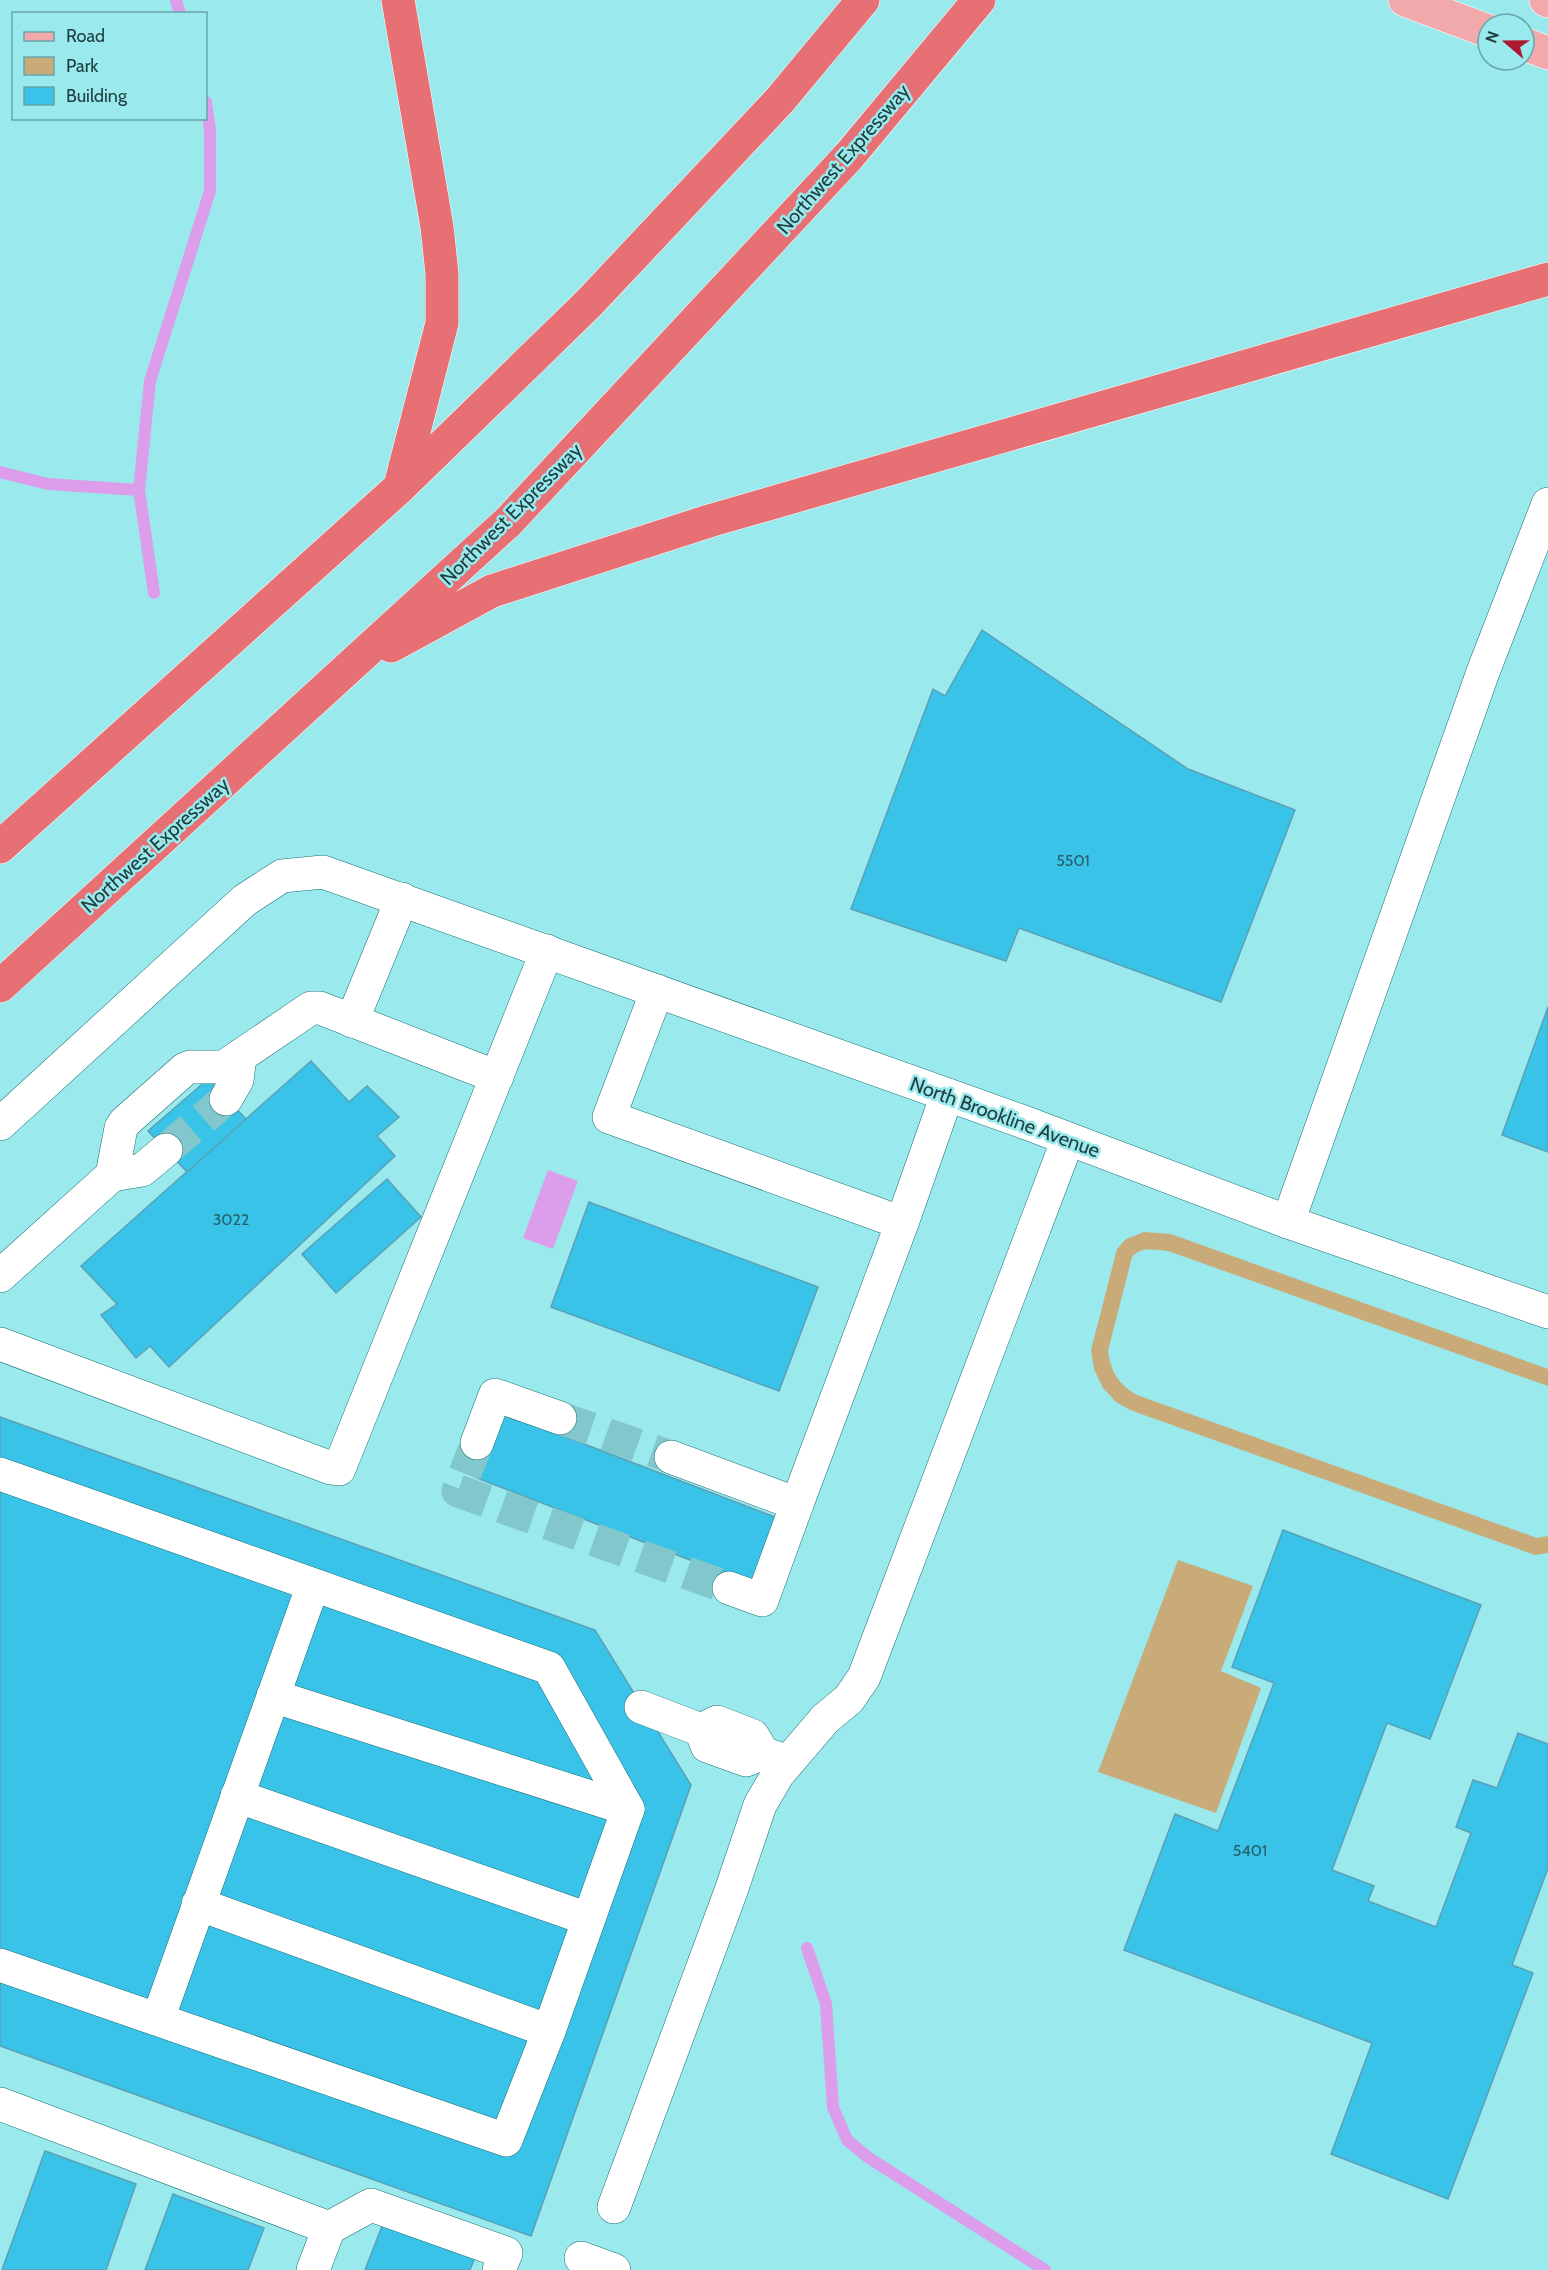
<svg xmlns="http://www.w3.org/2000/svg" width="1548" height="2270" viewBox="0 0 1548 2270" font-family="Cabin,sans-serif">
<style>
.green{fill:#c9ab79}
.water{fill:#dc9eea}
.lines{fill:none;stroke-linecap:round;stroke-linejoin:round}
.stream{stroke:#dc9eea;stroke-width:12}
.building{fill:#39c3e8;stroke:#5aa1b6;stroke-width:1.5}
.minor-tunnel{stroke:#81c7cb;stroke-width:33;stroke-dasharray:33 16;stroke-linecap:butt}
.minor-casing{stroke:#197075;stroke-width:34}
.major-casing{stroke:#fff;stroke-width:34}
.highway-casing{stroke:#fff;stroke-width:34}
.minor{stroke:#fff;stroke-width:33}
.major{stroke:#f1a9ac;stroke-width:33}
.highway{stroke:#e77074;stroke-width:33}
.labels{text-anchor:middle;stroke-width:5;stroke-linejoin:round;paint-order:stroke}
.number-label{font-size:16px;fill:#25616b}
.street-label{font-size:20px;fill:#1e4041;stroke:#9ae9ed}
</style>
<rect width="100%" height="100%" fill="#9ae9ed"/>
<!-- green -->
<g class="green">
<path d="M1144 1232 1171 1234 1548 1369V1386L1168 1251C1155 1250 1141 1246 1132 1257L1108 1351C1111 1372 1119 1385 1137 1395L1537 1538 1548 1536V1553L1535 1555 1130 1410 1116 1402 1103 1388 1094 1369 1091 1350 1117 1249 1126 1239Z"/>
<path d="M1178 1560 1253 1586 1221 1671 1261 1688 1216 1813 1098 1772Z"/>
</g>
<!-- water -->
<path class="water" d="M548 1170 578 1181 553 1249 523 1238Z"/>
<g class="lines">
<!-- stream -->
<g class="stream">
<path d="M176 0 180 14"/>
<path d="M0 472 48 484 139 490"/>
<path d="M154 593 139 490 150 381 210 191V131L206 102"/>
<path d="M807 1948 826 2004 833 2107 847 2140 869 2158 1045 2270"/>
</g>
</g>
<!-- building -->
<g class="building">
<path d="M982 630 1188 769 1295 810 1221 1002 1019 928 1006 961 851 909 933 689 945 696Z"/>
<path d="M1548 1007V1152L1502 1135Z"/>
<path d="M311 1061 349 1102 367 1086 399 1117 377 1136 395 1156 169 1367 150 1346 136 1358 101 1315 117 1304 81 1266Z"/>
<path d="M208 1079 246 1119 187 1172 148 1131Z"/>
<path d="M387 1179 421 1217 336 1293 302 1254Z"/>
<path d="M589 1202 818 1287 779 1391 551 1307Z"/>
<path d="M503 1413 780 1519 755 1585 477 1478Z"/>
<path d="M0 1417 595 1630 691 1785 531 2236 0 2046Z"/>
<path d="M1283 1530 1481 1605 1430 1739 1387 1723 1332 1870 1374 1886 1368 1901 1436 1927 1471 1833 1456 1827 1473 1780 1497 1788 1518 1733 1548 1744V1868L1512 1965 1533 1973 1448 2199 1331 2154 1372 2043 1124 1950 1175 1814 1218 1831 1274 1683 1232 1667Z"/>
<path d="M45 2151 136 2184 106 2270H2Z"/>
<path d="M173 2194 264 2228 248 2270H145Z"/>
<path d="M384 2221 475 2257 470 2270H365Z"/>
</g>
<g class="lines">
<!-- minor-tunnel -->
<g class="minor-tunnel">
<path d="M166 1150 226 1099"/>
<path d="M560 1418 671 1457"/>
<path d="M477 1443 458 1491 729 1588"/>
</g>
<defs>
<g id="minor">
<path d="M657 991 609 1117 902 1223 947 1095"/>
<path d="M352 1021 402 899"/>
<path d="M226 1099 237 1080 240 1056"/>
<path d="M0 1124 245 900 282 876 323 872 1029 1124 1288 1222 1548 1312"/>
<path d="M112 1175 142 1170 166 1150"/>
<path d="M1288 1222 1483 672 1548 504"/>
<path d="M0 1276 112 1175 121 1128 125 1122 185 1069 190 1067H224L311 1008H320L497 1077"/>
<path d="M0 1344 331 1468 339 1469 547 951"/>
<path d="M477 1443 495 1395 560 1418"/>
<path d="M671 1457 797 1504 902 1223"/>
<path d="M0 1474 549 1668 628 1809 549 2031 506 2140 0 1965"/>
<path d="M729 1588 762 1600 797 1504"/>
<path d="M273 1696 628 1809"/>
<path d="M641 1707 701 1730"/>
<path d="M763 1753 746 1760 707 1746 701 1730 717 1722 753 1736 763 1753 788 1762"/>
<path d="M237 1796 588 1919"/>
<path d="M198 1904 549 2031"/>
<path d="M158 2019 313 1585"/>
<path d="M0 2104 329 2228 313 2270"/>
<path d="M614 2207 731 1891 760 1805 778 1774 825 1719 849 1699 864 1677 1068 1139"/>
<path d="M329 2228 371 2205 506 2253 499 2270"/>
<path d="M581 2258 614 2270"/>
</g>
<g id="major">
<path d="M1405 0 1488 31"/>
<path d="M1546 0 1548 1"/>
<path d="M1524 44 1548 53"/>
</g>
<g id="highway">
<path d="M398 0 437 227 442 274V323L400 486"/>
<path d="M391 646 492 591 709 521 1548 279"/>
<path d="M0 847 400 487 589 303 780 100 863 0"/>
<path d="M0 986 508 522 849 156 979 0"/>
</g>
</defs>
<!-- minor casing -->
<use href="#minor" class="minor-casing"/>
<!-- major casing -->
<use href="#major" class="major-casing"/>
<!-- highway casing -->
<use href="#highway" class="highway-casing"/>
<!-- minor -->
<use href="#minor" class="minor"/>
<!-- major -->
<use href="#major" class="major"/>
<!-- highway -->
<use href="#highway" class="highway"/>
</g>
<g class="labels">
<!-- number labels -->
<g class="number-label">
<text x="1073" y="866">5501</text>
<text x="231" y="1225">3022</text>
<text x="1250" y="1856">5401</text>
</g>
<!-- street labels -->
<g class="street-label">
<text transform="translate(843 159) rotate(-49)" y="7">Northwest Expressway</text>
<text transform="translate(511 514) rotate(-45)" y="7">Northwest Expressway</text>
<text transform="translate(155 845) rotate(-42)" y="7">Northwest Expressway</text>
<text transform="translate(1005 1117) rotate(20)" y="7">North Brookline Avenue</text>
</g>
</g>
<!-- legend -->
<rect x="12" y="12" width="195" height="108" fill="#9ae9ed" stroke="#68a5a8" stroke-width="1.5"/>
<rect x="24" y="32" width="30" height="9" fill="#f1a9ac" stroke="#68a5a8" stroke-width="1.5"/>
<text x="66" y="42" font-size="18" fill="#1e4041">Road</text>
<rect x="24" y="57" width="30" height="18" fill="#c9ab79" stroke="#68a5a8" stroke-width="1.5"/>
<text x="66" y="72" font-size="18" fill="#1e4041">Park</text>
<rect x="24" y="87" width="30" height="18" fill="#39c3e8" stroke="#68a5a8" stroke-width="1.5"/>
<text x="66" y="102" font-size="18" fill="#1e4041">Building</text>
<!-- north arrow -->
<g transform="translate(1506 42) rotate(290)"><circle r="28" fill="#9ae9ed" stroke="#68a5a8" stroke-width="1.5"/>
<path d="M0-4.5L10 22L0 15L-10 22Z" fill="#ad1831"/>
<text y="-9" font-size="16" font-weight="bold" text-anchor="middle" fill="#1e4041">N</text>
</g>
</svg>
